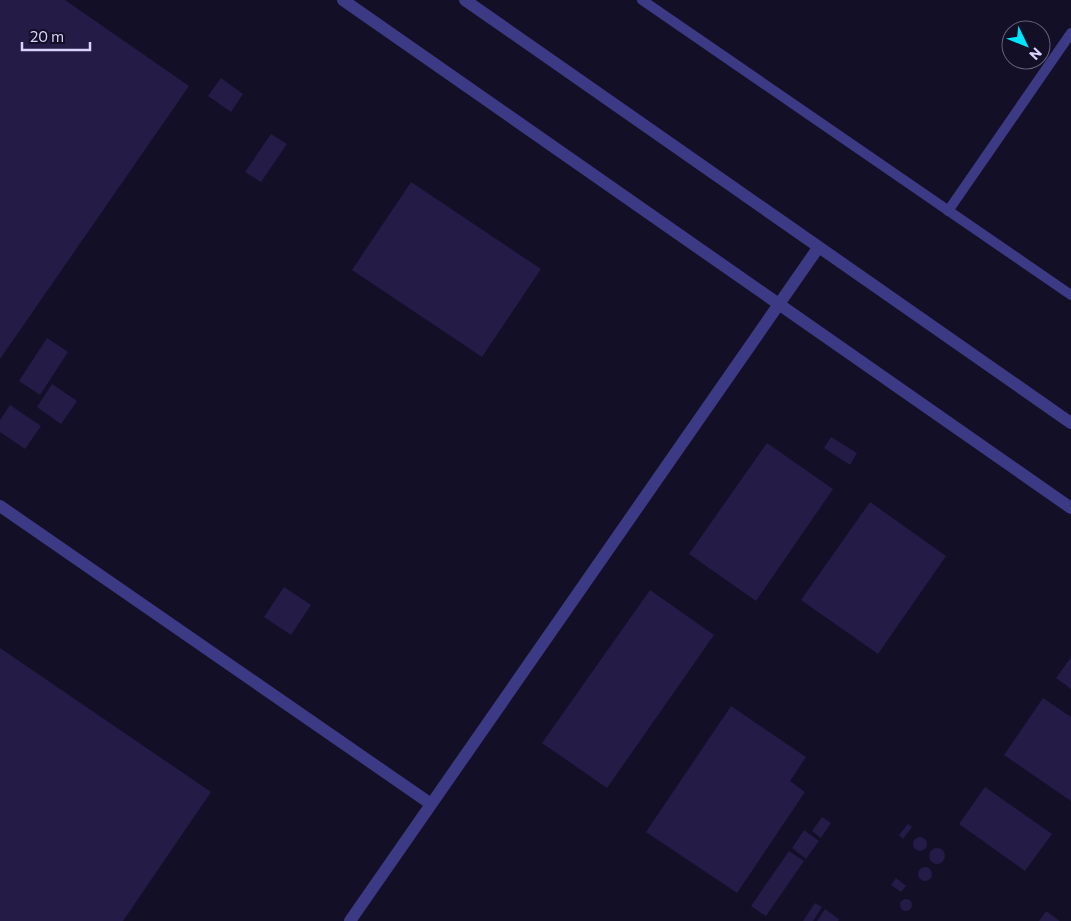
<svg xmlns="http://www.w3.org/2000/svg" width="1071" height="921" viewBox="0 0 1071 921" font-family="Commissioner,sans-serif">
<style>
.building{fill:#241b47}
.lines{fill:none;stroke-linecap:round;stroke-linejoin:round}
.service{stroke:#3d3a85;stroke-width:10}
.tertiary{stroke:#3d3a85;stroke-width:12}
</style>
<rect width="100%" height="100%" fill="#130f26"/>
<!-- building -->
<g class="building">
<path d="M0 0H65L189 86 0 359Z"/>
<path d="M221 78 243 94 231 112 208 96Z"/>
<path d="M271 134 287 144 261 182 245 172Z"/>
<path d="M411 182 541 269 482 357 352 270Z"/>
<path d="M47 338 68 352 40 395 19 381Z"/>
<path d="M52 384 77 401 61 424 37 407Z"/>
<path d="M10 405 41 426 25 449 0 432V420Z"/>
<path d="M831 437 857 453 850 465 824 448Z"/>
<path d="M767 443 833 489 756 601 689 554Z"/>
<path d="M870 502 946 556 878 654 801 600Z"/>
<path d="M284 587 311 605 291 635 264 617Z"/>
<path d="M650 590 714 635 607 788 542 743Z"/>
<path d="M0 648 211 792 123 921H0Z"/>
<path d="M1071 657V689L1056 678Z"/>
<path d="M1043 698 1071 717V801L1004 755Z"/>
<path d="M731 706 806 757 790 781 805 792 737 893 646 832Z"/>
<path d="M985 787 1052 834 1025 871 959 824Z"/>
<path d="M822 817 831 823 821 838 812 831Z"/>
<path d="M908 824 912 827 903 839 899 835Z"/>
<path d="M804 830 819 841 806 859 792 848Z"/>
<circle cx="920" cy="844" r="7"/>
<circle cx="937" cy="856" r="8"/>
<path d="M789 851 804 861 766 916 751 906Z"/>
<circle cx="925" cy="874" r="7"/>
<path d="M896 878 906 886 901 892 891 885Z"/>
<circle cx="906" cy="905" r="6"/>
<path d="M815 903 822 907 813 921H803Z"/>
<path d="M825 909 839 919 838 921H817Z"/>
<path d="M1046 911 1060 921H1039Z"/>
</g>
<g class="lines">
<!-- service -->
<g class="service">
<path d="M642 0 1071 295"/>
<path d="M948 211 1071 33"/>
</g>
<!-- tertiary -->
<g class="tertiary">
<path d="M343 0 1071 508"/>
<path d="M465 0 1071 423"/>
<path d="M0 506 431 804"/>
<path d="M350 921 818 248"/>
</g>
</g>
<!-- north arrow -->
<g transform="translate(1026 45) rotate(133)"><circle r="24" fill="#130f26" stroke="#625e7d"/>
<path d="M0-4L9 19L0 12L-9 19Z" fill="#00e5ff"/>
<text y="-8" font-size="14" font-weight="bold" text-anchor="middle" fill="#d9d4ff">N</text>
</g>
<!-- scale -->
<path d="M22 42v8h68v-8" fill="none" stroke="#d9d4ff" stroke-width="2.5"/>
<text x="30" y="42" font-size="15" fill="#d9d4ff" stroke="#130f26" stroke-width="4" paint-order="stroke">20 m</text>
</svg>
